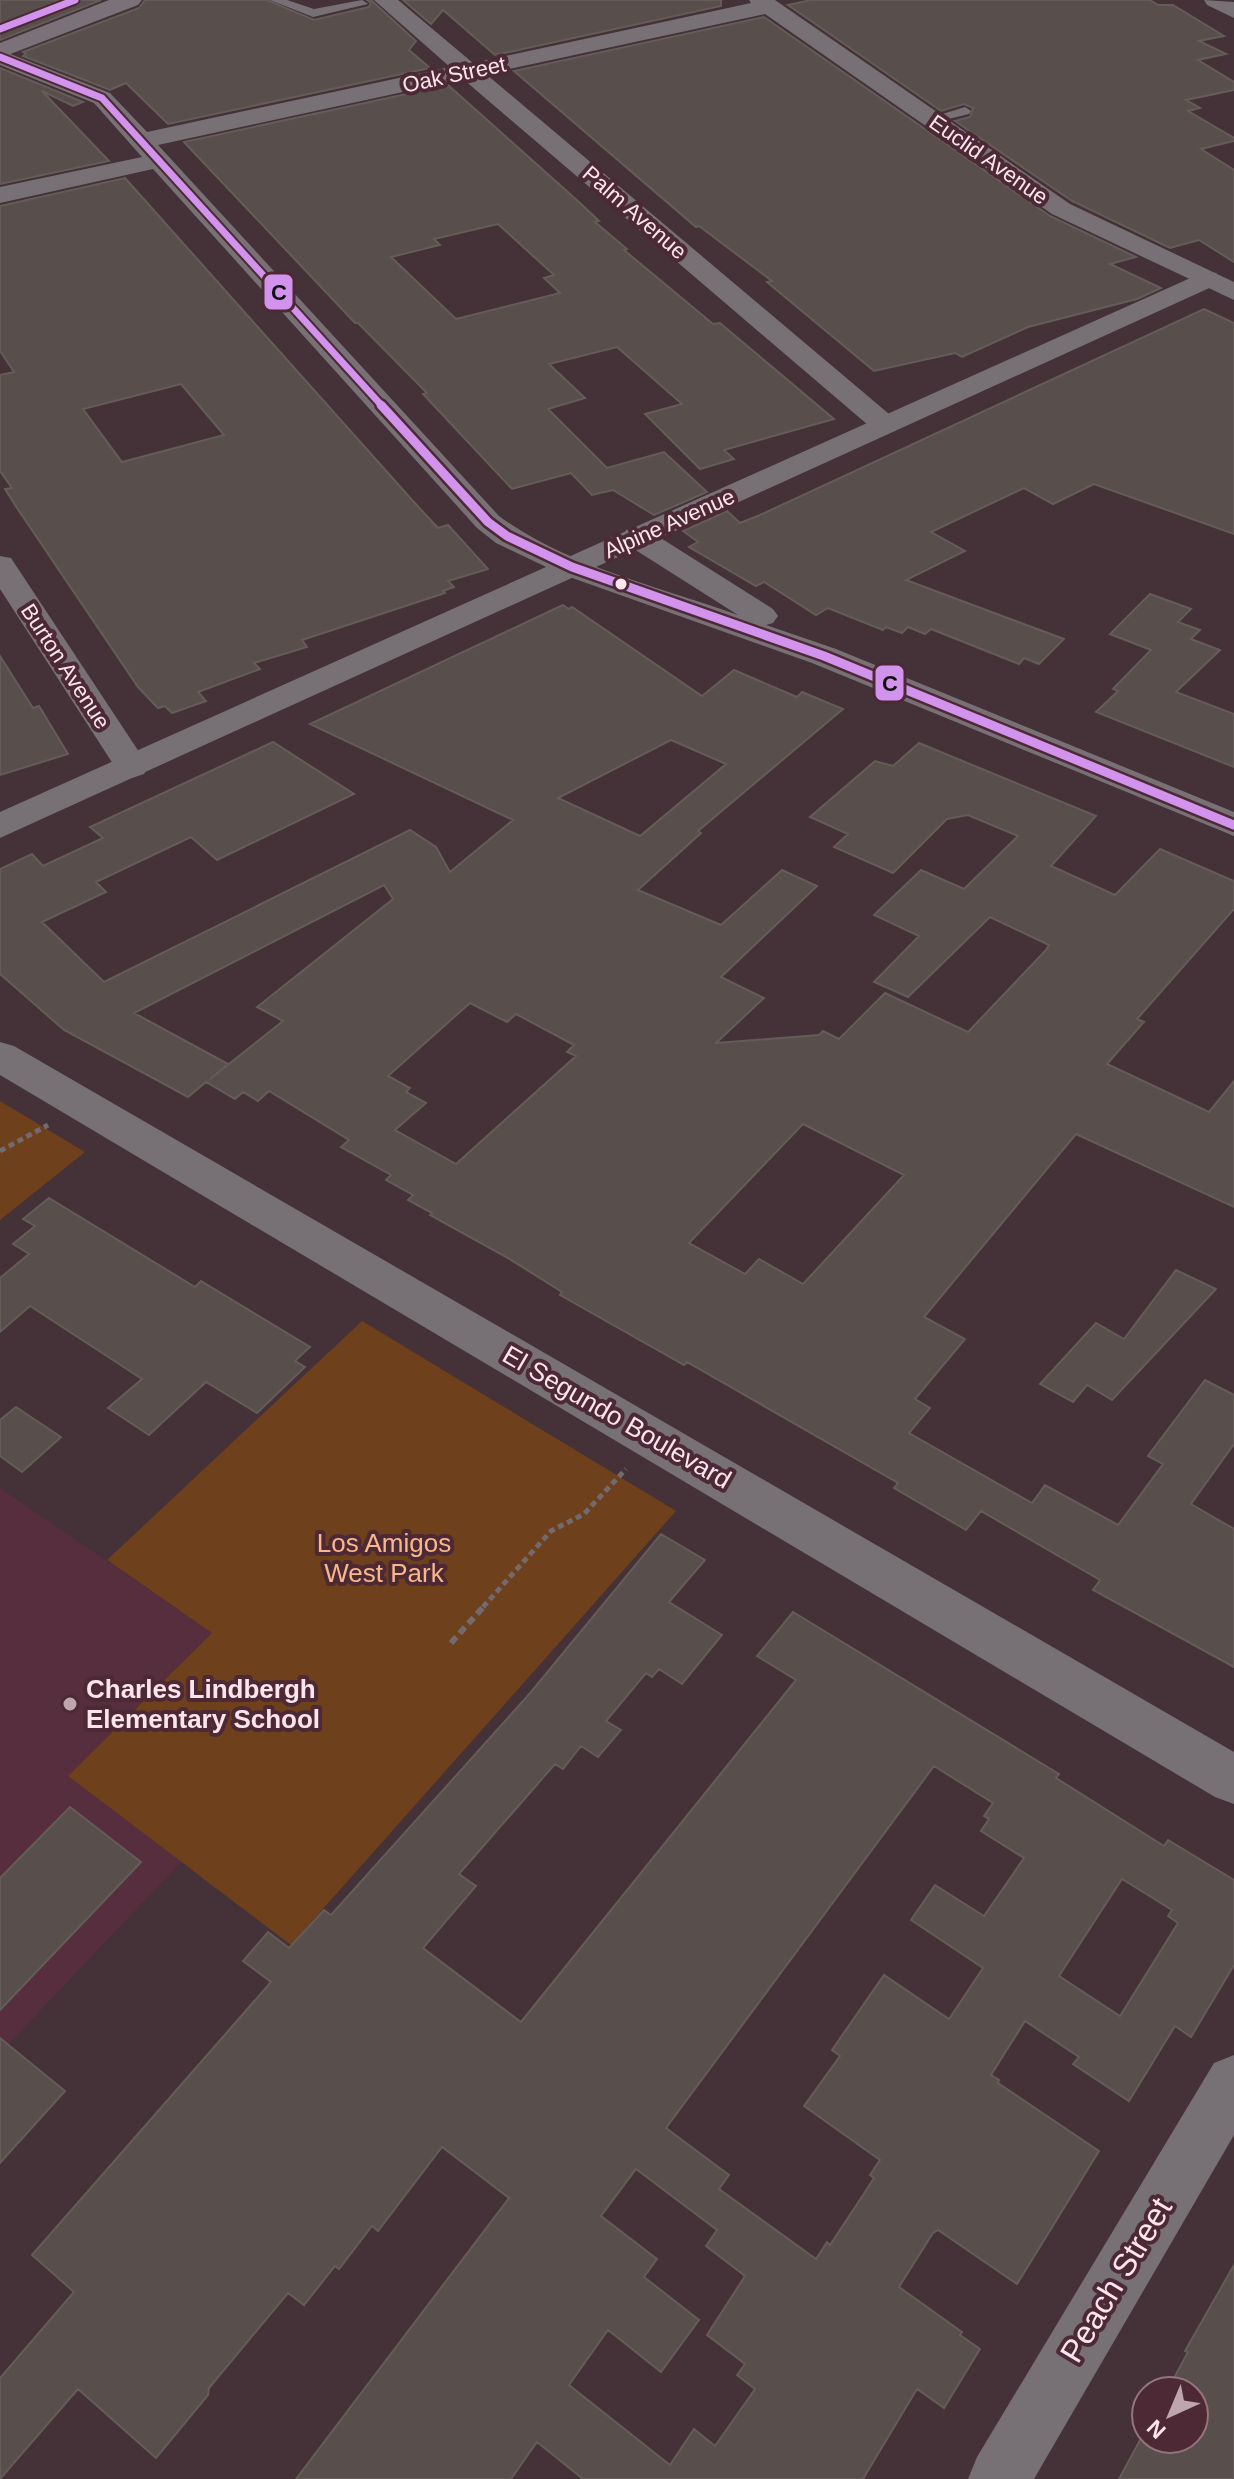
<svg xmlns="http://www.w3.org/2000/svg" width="1234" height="2479" viewBox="0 0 1234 2479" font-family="Helvetica,sans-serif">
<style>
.built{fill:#562e3d}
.green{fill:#6e401c}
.building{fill:#584f4c;stroke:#655c59;stroke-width:2;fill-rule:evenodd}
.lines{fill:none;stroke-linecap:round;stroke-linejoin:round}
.path-far1{stroke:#736a6f;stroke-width:5;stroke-dasharray:6 4;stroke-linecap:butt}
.path{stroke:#736a6f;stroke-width:6;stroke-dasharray:8 5;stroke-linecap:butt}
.service{fill:#777176;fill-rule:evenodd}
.minor{fill:#777176;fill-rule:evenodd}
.tertiary{fill:#777176;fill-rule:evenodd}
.primary{fill:#7b7178;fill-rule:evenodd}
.bus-1-far1-casing{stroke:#4d2936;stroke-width:11}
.bus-1-casing{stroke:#4d2936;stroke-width:14}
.bus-1-far1{stroke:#d193ec;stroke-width:7}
.bus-1{stroke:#d193ec;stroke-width:9}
.bus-dot{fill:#fde5ed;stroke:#4d2936;stroke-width:3}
.poi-dot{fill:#bda6ae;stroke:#4d2936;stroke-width:3}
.labels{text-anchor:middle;stroke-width:8;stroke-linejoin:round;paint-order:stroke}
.far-street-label{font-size:22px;fill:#fde5ed;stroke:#4d2936}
.street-label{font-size:26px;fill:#fde5ed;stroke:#4d2936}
.park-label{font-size:26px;fill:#f8b88a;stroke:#4d2936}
.poi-label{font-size:26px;font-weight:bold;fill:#fde5ed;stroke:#4d2936;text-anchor:start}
.near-street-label{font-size:32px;fill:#fde5ed;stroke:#4d2936}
.line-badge{stroke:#4d2936;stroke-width:3}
.pale-badge-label{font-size:22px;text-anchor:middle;font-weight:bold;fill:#111}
</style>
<rect width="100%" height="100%" fill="#453138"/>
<!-- built -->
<path class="built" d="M0 1488 212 1633 68 1776 181 1862 0 2053Z"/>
<!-- green -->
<g class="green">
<path d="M0 1101 85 1152 0 1220Z"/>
<path d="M362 1321 676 1511 291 1945 68 1776 212 1633 107 1560Z"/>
</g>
<!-- building -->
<g class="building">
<path d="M0 0H101L0 40Z"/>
<path d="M145 0H267L314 20 369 7 371 3 367 0H371L416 41 409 50 430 68 168 124 126 83 110 90 23 56 26 54 23 52 139 8Z"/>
<path d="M403 0H721V6L495 55 443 10 431 24Z"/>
<path d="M811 0H1150L1158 5H1173L1224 36 1199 41 1226 54 1198 60 1234 82V90L1186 100 1200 108 1188 111 1234 138V141L1201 149 1234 170V262L1199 240 1170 248 1072 201 955 121 970 117 973 108 964 104 941 111 788 5Z"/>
<path d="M764 17 1050 216 1136 257 1110 264 1161 288 1137 299 1028 327 962 357 955 353 874 371 767 282 772 281 699 226 696 227 514 71Z"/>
<path d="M0 68 83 102 73 106 42 91 109 161 0 184Z"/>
<path d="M448 85 579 202 599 221 595 222 627 249 624 250 713 324 720 323 834 419 724 450 734 459 700 469 645 414 682 404 617 347 549 364 585 398 548 409 607 468 664 452 707 492 654 515 613 490 592 495 571 473 512 489 423 394 427 393 358 323H355L184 142ZM498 224 554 275 544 278 560 293 456 319 391 257 440 245 434 239Z"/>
<path d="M125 178 413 501 438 528 448 525 488 569 448 581 454 587 443 591 445 593 302 640 307 647 254 663 260 669 198 692 206 701 172 713 165 706 158 708 138 687 15 505 5 489 12 488 0 471V375L14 372 0 351V206ZM181 384 224 435 122 462 83 409Z"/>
<path d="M1204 309 1234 323V534L1094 484 1053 504 1024 488 931 532 965 551 906 580 1064 639 1039 664 1024 658 1019 664 931 629 925 634 908 627 902 633 886 627 883 630 828 608 816 615 764 582 756 586 689 547 698 542 683 531 727 511 740 523 760 515Z"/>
<path d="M1150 594 1191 609 1178 622 1200 630 1191 639 1220 650 1176 692 1234 714V767L1096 712 1118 691 1113 689 1151 650 1110 634Z"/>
<path d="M563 605 569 609 572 607 702 696 734 670 797 697 802 692 843 709 698 831 701 833 638 890 721 925 782 870 817 886 721 977 764 998 716 1043 819 1035 823 1031 839 1039 885 993 968 1032 1046 950 1049 945 990 917 908 997 874 982 919 936 874 915 921 870 964 889 1018 836 968 815 947 819 893 873 834 847 848 834 810 817 875 761 893 766 919 743 1096 816 1051 866 1115 895 1160 849 1234 881V909L1137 1019 1144 1022 1107 1064 1209 1112 1234 1081V1207L1076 1134 924 1317 965 1339 915 1399 930 1408 909 1433 1032 1503 1045 1485 1118 1525 1163 1464 1148 1456 1205 1380 1234 1395V1444L1191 1504 1234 1529V1667L1093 1590 1100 1580 981 1511 966 1530 894 1488 898 1483 687 1362 684 1365 560 1295 562 1292 508 1258 430 1215 432 1213 408 1200 413 1195 386 1180 391 1175 341 1147 349 1140 269 1091 258 1101 243 1092 235 1099 206 1082 188 1097 64 1030 0 974V869L32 854 43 866 103 838 90 827 273 742 354 794 217 860 191 837 96 882 106 892 42 922 104 982 410 830 436 847 450 872 513 820 310 724ZM671 740 726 764 640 836 558 798ZM384 885 393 899 257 1007 283 1021 210 1079 228 1064 134 1013ZM470 1003 507 1022 516 1014 574 1045 567 1052 576 1056 456 1164 395 1130 426 1103 406 1092 410 1088 388 1076ZM803 1124 904 1175 803 1284 759 1259 745 1274 689 1243Z"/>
<path d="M0 656 33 708 39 706 68 754 0 775Z"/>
<path d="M49 1198 195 1287 201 1281 310 1347 295 1361 305 1367 257 1413 206 1382 149 1435 108 1408 142 1379 30 1306 0 1332V1278L29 1254 13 1244 35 1226 23 1219Z"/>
<path d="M1176 1270 1216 1289 1112 1400 1087 1385 1073 1402 1040 1384 1096 1323 1124 1339Z"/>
<path d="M16 1407 61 1437 22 1472 0 1456V1420Z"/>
<path d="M661 1534 705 1560 669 1602 722 1635 682 1684 659 1669 652 1677 646 1673 606 1721 621 1730 598 1757 581 1746 563 1769 555 1764 459 1874 476 1886 423 1948 521 2022 796 1680 757 1656 793 1612 1059 1774 1056 1778 1164 1846 1168 1840 1234 1880V1965L1191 2037 1175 2026 1129 2101 1073 2064 1079 2057 1025 2021 991 2075 999 2080 998 2083 1099 2151 1017 2284 938 2230 933 2233 899 2287 962 2332 960 2335 980 2349 944 2408 917 2389 863 2479H583L537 2442 511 2479H296L509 2198 442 2147 378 2231 372 2226 339 2269 335 2266 304 2305 288 2293 209 2388 208 2395 156 2458 78 2389 0 2479V2378L74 2292 32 2255 271 1982 243 1961 268 1932 289 1948 324 1910 331 1915 531 1692ZM934 1766 993 1803 984 1816 989 1819 981 1831 1024 1858 984 1916 935 1885 911 1920 983 1968 949 2019 884 1975 832 2050 840 2056 804 2106 880 2160 870 2175 874 2178 865 2192 830 2245 827 2242 816 2259 719 2189 729 2175 666 2128ZM1122 1879 1172 1910 1168 1916 1178 1923 1120 2016 1059 1976ZM636 2169 717 2230 706 2246 745 2276 707 2335 745 2364 737 2375 755 2389 715 2446 694 2429 670 2465 569 2385 608 2330 661 2372 699 2320 644 2277 657 2259 601 2216Z"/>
<path d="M70 1807 141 1862 0 2010V1878Z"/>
<path d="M0 2038 65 2091 0 2163Z"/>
<path d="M1234 2265V2479H1119L1146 2429V2439H1194V2391H1167L1188 2352 1185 2351Z"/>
</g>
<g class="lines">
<!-- path-far1 -->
<g class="path-far1">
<path d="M0 1151 48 1125"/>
<path d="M483 1607 551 1531 584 1514 626 1469"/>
</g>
<!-- path -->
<path class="path" d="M451 1643 485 1605"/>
<!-- service -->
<g class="service">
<path d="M270 0H287L314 9 362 0 368 4 313 17Z"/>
<path d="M965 107 971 111 969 114 932 123 926 119Z"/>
</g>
<!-- minor -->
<g class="minor">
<path d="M374 0H398L473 63 751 3 749 0H775L1070 204 1234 282V300L1052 214 765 14 486 74 895 419 900 425 895 431 885 434 875 431 463 79 158 145 499 516C567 566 659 587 738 615L626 544 622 537 626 530 637 528 648 530 773 609 778 616 773 623 766 625 836 649 1234 812V836L812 663 561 574 496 543 477 528 153 169 0 203V187L142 157 94 103 0 65V50L110 93 147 132 450 67Z"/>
<path d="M1204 0 1234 2V18L1207 5Z"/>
<path d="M0 556 11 558 149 767 144 774 132 778 120 774 115 767 0 589Z"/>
<path d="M1234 2055V2135L1034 2479H968L977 2457 1214 2063Z"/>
</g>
<!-- tertiary -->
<g class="tertiary">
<path d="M1206 271 1216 273 1220 279 1216 285 0 838V812Z"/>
<path d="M0 1042 14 1046 1234 1752V1804L1215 1797 0 1075Z"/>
</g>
<!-- primary -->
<path class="primary" d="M109 0H142L138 5 0 58V43Z"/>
<defs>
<g id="bus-1-far1">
<path d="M0 29 75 0"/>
<path d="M0 57 102 98 383 407"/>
</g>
<path id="bus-1" d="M381 405 488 522 507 536 572 567 824 656 1234 825"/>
</defs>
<!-- bus-1-far1 casing -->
<use href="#bus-1-far1" class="bus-1-far1-casing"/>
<!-- bus-1 casing -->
<use href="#bus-1" class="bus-1-casing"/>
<!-- bus-1-far1 -->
<use href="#bus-1-far1" class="bus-1-far1"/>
<!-- bus-1 -->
<use href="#bus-1" class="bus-1"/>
</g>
<!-- markers -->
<circle class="bus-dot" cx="621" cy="584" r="7"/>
<circle class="poi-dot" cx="70" cy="1704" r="8"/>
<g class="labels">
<!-- far-street labels -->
<g class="far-street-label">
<text transform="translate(454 74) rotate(-12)" y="8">Oak Street</text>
<text transform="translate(989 159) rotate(35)" y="8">Euclid Avenue</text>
<text transform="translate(635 212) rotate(41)" y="8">Palm Avenue</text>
<text transform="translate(669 523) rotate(-24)" y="8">Alpine Avenue</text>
<text transform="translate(66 666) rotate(57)" y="8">Burton Avenue</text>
</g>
<!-- street labels -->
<g class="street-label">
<text transform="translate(617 1417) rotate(30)" y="9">El Segundo Boulevard</text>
</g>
<!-- park labels -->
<g class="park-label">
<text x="384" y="1552">Los Amigos<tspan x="384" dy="30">West Park</tspan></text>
</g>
<!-- poi labels -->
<g class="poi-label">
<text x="86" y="1698">Charles Lindbergh<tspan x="86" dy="30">Elementary School</tspan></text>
</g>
<!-- near-street labels -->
<g class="near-street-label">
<text transform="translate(1116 2280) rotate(-59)" y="11">Peach Street</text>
</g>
</g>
<g class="line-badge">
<rect x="263" y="273" width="31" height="38" rx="8" fill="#d193ec"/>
<rect x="874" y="664" width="31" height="38" rx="8" fill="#d193ec"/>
</g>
<g class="pale-badge-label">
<text x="279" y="300">C</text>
<text x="890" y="691">C</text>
</g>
<!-- north arrow -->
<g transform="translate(1170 2415) rotate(224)"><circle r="38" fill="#4d2936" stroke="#93747f" stroke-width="2"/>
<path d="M0-6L14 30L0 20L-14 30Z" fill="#bda6ae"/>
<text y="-12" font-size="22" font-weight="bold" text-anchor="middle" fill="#fde5ed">N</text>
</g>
</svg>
